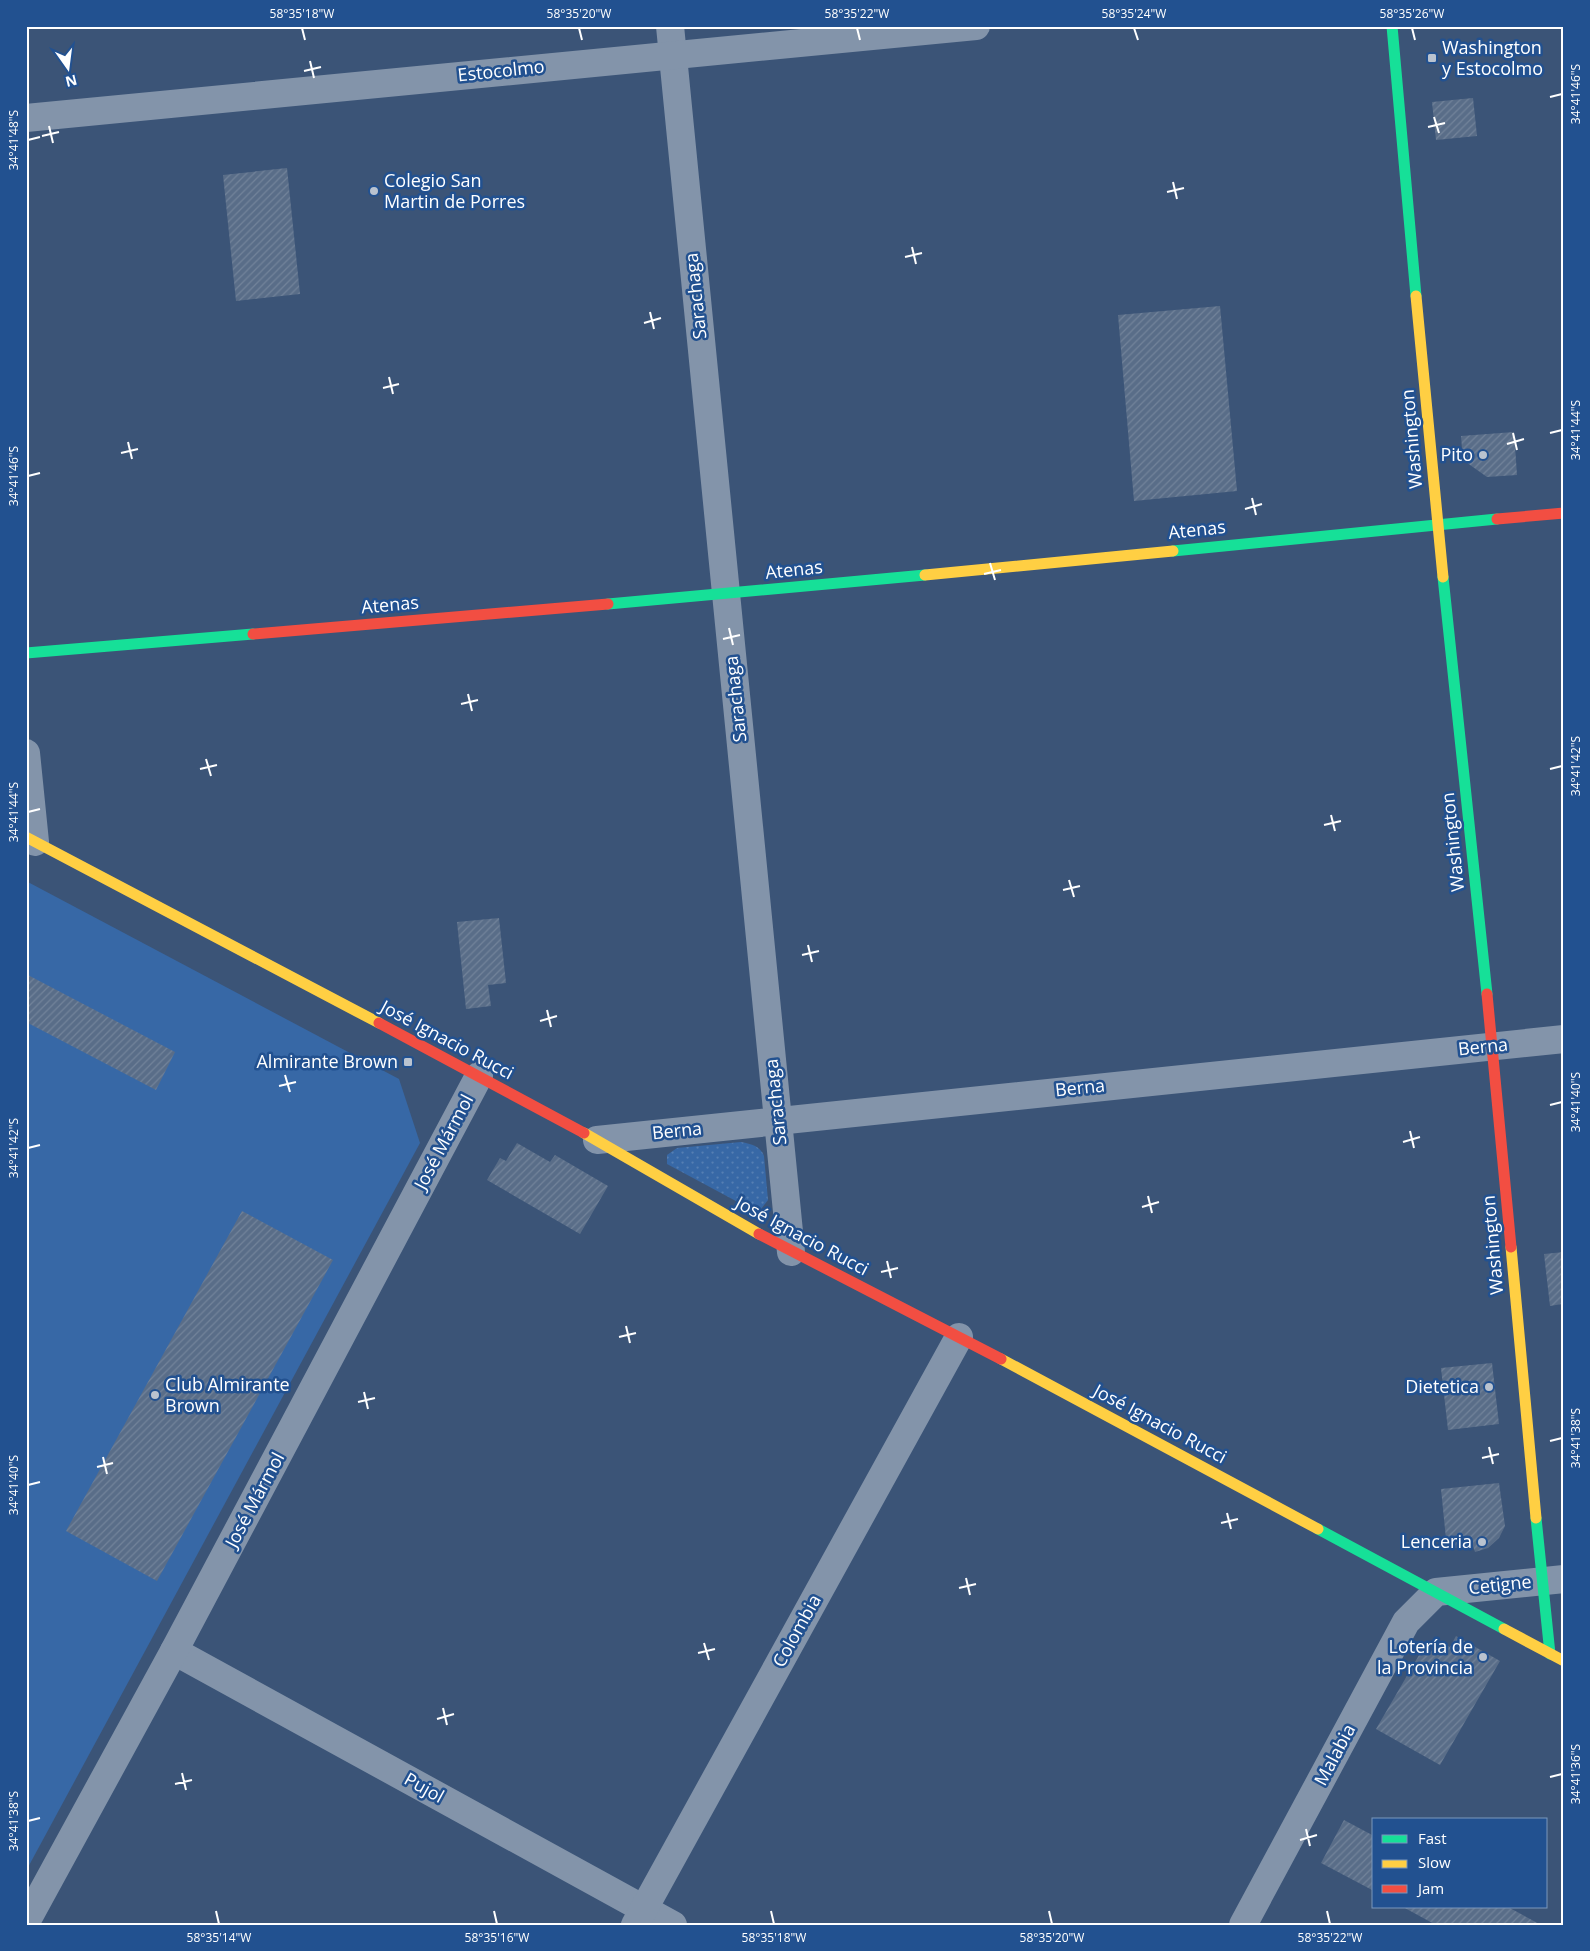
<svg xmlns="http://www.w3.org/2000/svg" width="1590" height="1951" viewBox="0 0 1590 1951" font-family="'Open Sans',sans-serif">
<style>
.grass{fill:#3768a6}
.park{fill:url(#park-dots)}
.building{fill:url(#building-hatch)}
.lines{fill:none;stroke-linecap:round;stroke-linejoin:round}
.street{stroke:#8394aa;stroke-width:28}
.fast{stroke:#16e098;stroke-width:11}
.slow{stroke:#ffcf43;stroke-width:11}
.jam{stroke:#f24e42;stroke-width:11}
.ticks{fill:none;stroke:#fff;stroke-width:2}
.poi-dot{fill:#bac3cf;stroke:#225190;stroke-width:2}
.labels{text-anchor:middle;stroke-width:5;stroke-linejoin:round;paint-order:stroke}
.poi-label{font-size:18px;fill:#fff;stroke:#225190;text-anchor:end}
.street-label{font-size:18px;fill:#fff;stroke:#225190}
.neatline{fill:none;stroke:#fff;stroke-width:2}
.ticks-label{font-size:12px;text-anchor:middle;fill:#fff}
</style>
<defs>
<pattern id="park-dots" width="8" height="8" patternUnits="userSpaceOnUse" patternTransform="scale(1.25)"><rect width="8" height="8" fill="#3768a6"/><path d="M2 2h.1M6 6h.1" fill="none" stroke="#557fb3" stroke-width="1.8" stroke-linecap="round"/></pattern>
<pattern id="building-hatch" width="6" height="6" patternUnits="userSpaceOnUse" patternTransform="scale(1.25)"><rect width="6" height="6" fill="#596d88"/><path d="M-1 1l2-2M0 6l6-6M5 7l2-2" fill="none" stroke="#72839a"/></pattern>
</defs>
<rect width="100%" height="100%" fill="#3b5477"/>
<!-- grass -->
<path class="grass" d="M26 881 399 1079 420 1143 26 1871Z"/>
<!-- park -->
<path class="park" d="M741 1142C752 1144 760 1146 764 1156L768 1200 761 1209 747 1207 667 1164V1155L677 1148Z"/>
<!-- building -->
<g class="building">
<path d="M1473 98 1477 136 1436 140 1432 102Z"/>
<path d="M287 168 300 294 236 301 223 175Z"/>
<path d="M1220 306 1237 491 1134 501 1118 315Z"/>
<path d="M1514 432 1517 475 1487 477 1463 460 1461 436Z"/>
<path d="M499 918 506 983 488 985 491 1006 466 1009 457 922Z"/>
<path d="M26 974 175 1052 156 1090 26 1022Z"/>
<path d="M517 1143 550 1162 555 1155 608 1186 580 1234 487 1180 500 1158 506 1161Z"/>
<path d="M242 1211 333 1260 157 1581 66 1531Z"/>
<path d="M1564 1252V1311H1562V1304L1550 1306 1544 1254Z"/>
<path d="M1492 1363 1499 1424 1448 1430 1441 1368Z"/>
<path d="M1499 1483 1505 1526 1499 1538 1488 1548 1475 1552 1473 1546 1447 1549 1441 1489Z"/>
<path d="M1456 1636 1500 1661 1440 1765 1376 1729 1422 1650 1431 1652 1438 1640 1450 1647Z"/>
<path d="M1344 1820 1374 1836V1891L1321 1863Z"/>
<path d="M1403 1907H1508L1541 1925H1436Z"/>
</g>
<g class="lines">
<!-- street -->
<g class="street">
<path d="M670 26 791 1252"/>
<path d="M26 118 976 26"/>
<path d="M26 753 35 842"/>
<path d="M597 1140 1564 1039"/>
<path d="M174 1651 673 1925"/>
<path d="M26 1922 174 1651 479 1076"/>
<path d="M635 1925 959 1337"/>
<path d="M1243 1925 1406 1622 1436 1592 1564 1579"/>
</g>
<!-- fast -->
<g class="fast">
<path d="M1392 26 1416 296"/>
<path d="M1173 551 1497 519"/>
<path d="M1443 577 1487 994"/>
<path d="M608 604 925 575"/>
<path d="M26 653 253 634"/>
<path d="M1536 1518 1550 1654"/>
<path d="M1318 1529 1504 1629"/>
</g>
<!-- slow -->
<g class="slow">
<path d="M1416 296 1443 577"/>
<path d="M925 575 1173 551"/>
<path d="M26 837 379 1023"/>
<path d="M584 1133 759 1234"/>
<path d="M1511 1247 1536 1518"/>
<path d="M1001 1359 1318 1529"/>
<path d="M1504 1629 1564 1661"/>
</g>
<!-- jam -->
<g class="jam">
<path d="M1497 519 1564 513"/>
<path d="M253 634 608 604"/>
<path d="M1487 994 1511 1247"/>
<path d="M379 1023 584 1133"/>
<path d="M759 1234 1001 1359"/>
</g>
</g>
<!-- ticks -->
<path class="ticks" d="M302 28 305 40M579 28 582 40M857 28 860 40M1134 28 1138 40M1412 28 1415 40M310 61 314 78M304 71 321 67M1550 97 1562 94M1434 117 1439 133M49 126 53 143M1428 127 1445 123M42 136 59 132M28 140 40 137M1173 182 1177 199M1167 192 1184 188M912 247 916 264M905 257 922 253M650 312 654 329M644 323 661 318M389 377 393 394M383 388 399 384M1513 433 1517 450M1550 433 1562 430M128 442 132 459M1507 444 1524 439M121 453 138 449M28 476 40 473M1252 498 1256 515M1245 509 1262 504M990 563 995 580M984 574 1001 570M729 628 733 645M723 639 740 635M468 694 472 711M461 704 478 700M206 759 211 776M200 769 217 765M1550 769 1562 766M28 812 40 809M1331 815 1335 831M1324 825 1341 821M1069 880 1074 897M1063 890 1080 886M808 945 812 962M802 955 819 951M547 1010 551 1027M540 1021 557 1016M285 1075 290 1092M279 1086 296 1082M1550 1105 1562 1102M1410 1131 1414 1148M1403 1142 1420 1137M28 1148 40 1145M1148 1196 1152 1213M1142 1207 1159 1202M887 1261 891 1278M881 1272 898 1268M626 1326 630 1343M619 1337 636 1333M364 1392 368 1409M358 1402 375 1398M1550 1441 1562 1438M1489 1447 1493 1464M103 1457 107 1474M1482 1458 1499 1454M97 1467 113 1463M28 1485 40 1482M1227 1513 1231 1529M1221 1523 1238 1519M966 1578 970 1595M959 1588 976 1584M704 1643 709 1660M698 1653 715 1649M443 1708 447 1725M437 1719 454 1714M182 1773 186 1790M1550 1777 1562 1774M175 1784 192 1780M28 1821 40 1818M1306 1829 1310 1846M1300 1840 1317 1835M216 1911 219 1924M494 1911 497 1924M771 1911 774 1924M1049 1911 1052 1924M1327 1911 1330 1924"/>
<!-- markers -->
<g class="poi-dot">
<rect x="1427" y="53" width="10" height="10" rx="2.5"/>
<circle cx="374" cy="191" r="5"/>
<circle cx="1483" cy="455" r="5"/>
<rect x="403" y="1057" width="10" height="10" rx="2.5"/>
<circle cx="1489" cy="1387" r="5"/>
<circle cx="155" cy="1395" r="5"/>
<circle cx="1482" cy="1542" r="5"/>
<circle cx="1483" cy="1657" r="5"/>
</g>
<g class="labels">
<!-- poi labels -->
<g class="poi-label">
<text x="1442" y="54" text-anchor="start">Washington<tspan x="1442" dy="21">y Estocolmo</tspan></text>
<text x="384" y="187" text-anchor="start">Colegio San<tspan x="384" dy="21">Martin de Porres</tspan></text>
<text x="1473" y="461">Pito</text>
<text x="398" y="1068">Almirante Brown</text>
<text x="165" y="1391" text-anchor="start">Club Almirante<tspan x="165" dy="21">Brown</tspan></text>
<text x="1479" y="1393">Dietetica</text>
<text x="1472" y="1548">Lenceria</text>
<text x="1473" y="1653">Lotería de<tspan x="1473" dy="21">la Provincia</tspan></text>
</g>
<!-- street labels -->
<g class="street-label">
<text transform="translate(501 71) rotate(-6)" y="6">Estocolmo</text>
<text transform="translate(696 296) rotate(-96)" y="6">Sarachaga</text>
<text transform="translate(1412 439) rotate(-95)" y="6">Washington</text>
<text transform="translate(1197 530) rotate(-6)" y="6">Atenas</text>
<text transform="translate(794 570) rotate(-6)" y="6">Atenas</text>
<text transform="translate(390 605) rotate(-5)" y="6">Atenas</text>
<text transform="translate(736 699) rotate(-96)" y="6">Sarachaga</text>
<text transform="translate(1453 842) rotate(-96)" y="6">Washington</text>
<text transform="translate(447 1040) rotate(28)" y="6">José Ignacio Rucci</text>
<text transform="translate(1483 1047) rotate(-6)" y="6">Berna</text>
<text transform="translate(1080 1088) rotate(-6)" y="6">Berna</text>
<text transform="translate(776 1102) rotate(-96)" y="6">Sarachaga</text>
<text transform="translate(677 1131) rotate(-6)" y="6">Berna</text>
<text transform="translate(444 1142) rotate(-62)" y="6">José Mármol</text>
<text transform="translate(802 1236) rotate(28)" y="6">José Ignacio Rucci</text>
<text transform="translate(1493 1245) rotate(-95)" y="6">Washington</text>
<text transform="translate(1160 1424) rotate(28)" y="6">José Ignacio Rucci</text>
<text transform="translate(255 1500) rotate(-62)" y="6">José Mármol</text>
<text transform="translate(1500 1585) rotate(-6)" y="6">Cetigne</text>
<text transform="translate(797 1631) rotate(-61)" y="6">Colombia</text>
<text transform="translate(1335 1755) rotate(-62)" y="6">Malabia</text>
<text transform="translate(424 1788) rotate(29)" y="6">Pujol</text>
</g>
</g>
<!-- border -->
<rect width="1590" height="1951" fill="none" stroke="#225190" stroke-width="55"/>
<!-- legend -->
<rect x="1372" y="1818" width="175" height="90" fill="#225190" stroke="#7a97bc"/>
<rect x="1382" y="1835" width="25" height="8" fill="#16e098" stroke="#7a97bc"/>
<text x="1418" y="1844" font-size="15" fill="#ffffff">Fast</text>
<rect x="1382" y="1860" width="25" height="8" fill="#ffcf43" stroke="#7a97bc"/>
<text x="1418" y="1868" font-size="15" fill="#ffffff">Slow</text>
<rect x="1382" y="1885" width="25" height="8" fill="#f24e42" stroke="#7a97bc"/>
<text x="1418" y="1894" font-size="15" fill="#ffffff">Jam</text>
<!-- north arrow -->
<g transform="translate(68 68) rotate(166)" stroke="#225190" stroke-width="4" paint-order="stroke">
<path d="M0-4L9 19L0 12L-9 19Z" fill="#ffffff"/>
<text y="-8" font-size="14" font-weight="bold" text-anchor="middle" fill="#ffffff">N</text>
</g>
<rect x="28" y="28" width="1534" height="1896" class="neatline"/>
<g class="ticks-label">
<text x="302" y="18">58°35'18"W</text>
<text x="579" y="18">58°35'20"W</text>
<text x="857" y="18">58°35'22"W</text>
<text x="1134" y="18">58°35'24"W</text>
<text x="1412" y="18">58°35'26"W</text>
<text transform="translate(1576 94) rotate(-90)" y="4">34°41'46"S</text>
<text transform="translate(14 140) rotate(-90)" y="4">34°41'48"S</text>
<text transform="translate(1576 430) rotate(-90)" y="4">34°41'44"S</text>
<text transform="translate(14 476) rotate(-90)" y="4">34°41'46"S</text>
<text transform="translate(1576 766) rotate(-90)" y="4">34°41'42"S</text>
<text transform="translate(14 812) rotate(-90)" y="4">34°41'44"S</text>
<text transform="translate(1576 1102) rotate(-90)" y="4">34°41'40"S</text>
<text transform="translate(14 1148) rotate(-90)" y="4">34°41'42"S</text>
<text transform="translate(1576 1438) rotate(-90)" y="4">34°41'38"S</text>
<text transform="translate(14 1485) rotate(-90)" y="4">34°41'40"S</text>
<text transform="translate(1576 1774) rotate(-90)" y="4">34°41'36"S</text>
<text transform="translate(14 1821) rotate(-90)" y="4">34°41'38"S</text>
<text x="219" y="1942">58°35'14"W</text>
<text x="497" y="1942">58°35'16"W</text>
<text x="774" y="1942">58°35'18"W</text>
<text x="1052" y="1942">58°35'20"W</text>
<text x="1330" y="1942">58°35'22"W</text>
</g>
</svg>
